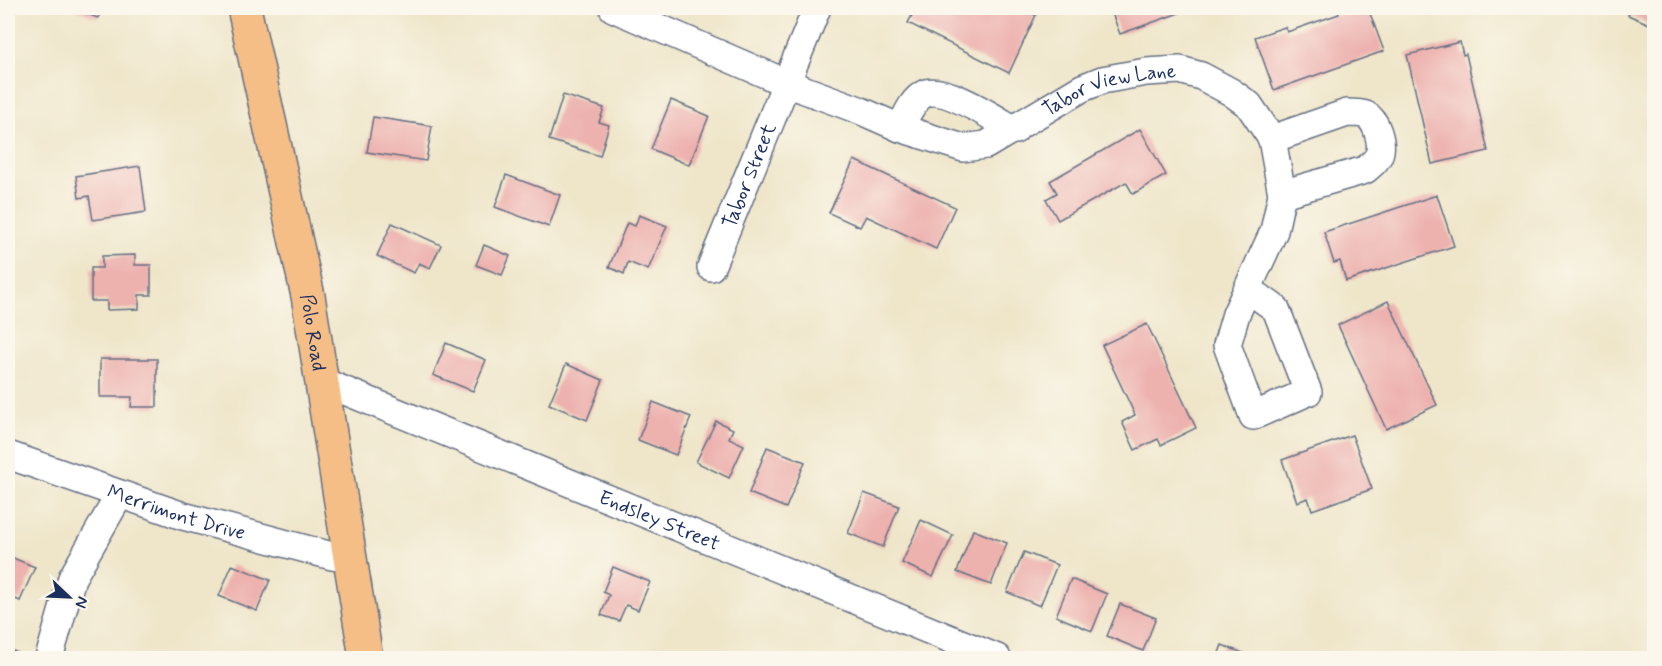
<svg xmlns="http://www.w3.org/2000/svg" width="1662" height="666" viewBox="0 0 1662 666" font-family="Mynerve,sans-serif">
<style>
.building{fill:#edb1ae}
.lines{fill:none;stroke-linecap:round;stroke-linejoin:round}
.minor-casing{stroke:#656f84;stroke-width:30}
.major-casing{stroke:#656f84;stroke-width:36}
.minor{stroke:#fff;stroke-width:27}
.major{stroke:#f5be86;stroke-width:33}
.labels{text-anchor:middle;stroke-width:5;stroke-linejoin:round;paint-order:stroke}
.street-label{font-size:20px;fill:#1b2f5e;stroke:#fbf7ec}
</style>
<rect width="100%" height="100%" fill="#fbf7ec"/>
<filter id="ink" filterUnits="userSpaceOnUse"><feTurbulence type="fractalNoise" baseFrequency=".0167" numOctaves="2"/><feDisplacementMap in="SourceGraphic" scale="12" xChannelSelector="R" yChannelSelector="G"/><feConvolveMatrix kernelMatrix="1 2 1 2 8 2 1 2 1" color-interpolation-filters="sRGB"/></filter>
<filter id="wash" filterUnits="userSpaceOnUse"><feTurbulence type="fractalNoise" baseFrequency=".008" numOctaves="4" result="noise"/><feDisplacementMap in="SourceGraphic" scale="24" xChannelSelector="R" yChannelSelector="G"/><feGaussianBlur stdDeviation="1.35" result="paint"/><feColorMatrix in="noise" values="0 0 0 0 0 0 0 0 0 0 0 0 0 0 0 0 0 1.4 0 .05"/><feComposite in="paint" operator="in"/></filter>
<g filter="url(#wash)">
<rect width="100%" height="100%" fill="#efe6ca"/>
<g id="blocks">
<!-- building -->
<g class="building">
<path d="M71 8H102L98 18Z"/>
<path d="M916 8H992L1005 14 1007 8H1020L1036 15 1009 73 908 23Z"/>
<path d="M1110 8H1193L1120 34Z"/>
<path d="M1337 8H1368L1384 51 1274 90 1255 37 1285 27 1287 32 1339 14Z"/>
<path d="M1631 8H1654V26L1628 15Z"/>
<path d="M1460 42 1463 55 1466 54 1488 151 1432 164 1407 55Z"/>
<path d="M563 95 604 108 599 122 609 125 600 156 549 140Z"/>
<path d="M671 100 709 116 689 165 651 149Z"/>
<path d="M373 117 432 126 426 161 367 152Z"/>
<path d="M1140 129 1166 175 1133 194 1126 182 1058 220 1046 199 1057 193 1050 181Z"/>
<path d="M854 160 955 207 936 249 866 216 860 227 829 213Z"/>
<path d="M140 166 146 212 93 220 89 196 79 198 76 176Z"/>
<path d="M506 175 560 195 549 227 495 207Z"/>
<path d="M1437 195 1454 246 1346 281 1340 261 1334 263 1324 232Z"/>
<path d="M639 215 667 226 648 270 628 262 624 274 609 267 627 223 635 226Z"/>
<path d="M392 223 441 245 430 268 419 263 414 273 377 256Z"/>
<path d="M484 245 510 256 502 275 476 265Z"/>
<path d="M135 255V265H151V295H139V309L107 310V301H91V268H102V256Z"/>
<path d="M1388 301 1437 405 1386 429 1338 325Z"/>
<path d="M1147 324 1196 428 1161 445 1158 439 1135 450 1122 422 1135 415 1102 345Z"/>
<path d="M446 343 486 360 473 391 433 375Z"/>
<path d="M100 359H157V407H131L132 397H100Z"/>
<path d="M566 364 603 380 587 420 549 404Z"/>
<path d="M653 402 691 417 676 455 638 440Z"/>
<path d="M716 421 733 429 729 438 744 445 729 478 696 462Z"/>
<path d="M1352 435 1372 489 1312 510 1308 498 1297 502 1282 460Z"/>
<path d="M767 447 805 462 786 508 749 493Z"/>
<path d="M864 493 899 506 883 547 848 533Z"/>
<path d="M921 520 953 535 933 577 902 563Z"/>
<path d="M973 530 1007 543 991 585 957 572Z"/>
<path d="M1024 552 1057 565 1040 606 1007 592Z"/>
<path d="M13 558 35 567 20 601 8 596V571Z"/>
<path d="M232 565 270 580 257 611 219 596Z"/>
<path d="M613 567 650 582 638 610 626 605 619 621 601 615 609 595 603 592Z"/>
<path d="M1071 579 1107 594 1092 631 1056 616Z"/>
<path d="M1120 604 1156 618 1143 651 1107 636Z"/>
<path d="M1222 645 1256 658H1217Z"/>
<path d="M8 649 30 658H8Z"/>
</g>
</g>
</g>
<g filter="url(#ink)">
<use href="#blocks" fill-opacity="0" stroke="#656f84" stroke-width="1.5"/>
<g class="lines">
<defs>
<g id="minor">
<path id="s1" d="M613 8 786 83 859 110 900 128 963 148 986 145 1082 88 1102 80 1146 72 1180 70 1201 76 1231 92 1249 105 1272 139 1282 194 1274 231 1236 314 1227 345 1253 416 1308 392 1276 309 1248 289"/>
<path d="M900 128C906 117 912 100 924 94 943 84 997 120 1015 130"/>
<path d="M1272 139 1347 113C1353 113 1361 113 1366 115 1376 120 1382 141 1380 151 1379 159 1371 165 1365 170L1282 194"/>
<path id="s2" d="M711 267 817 8"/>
<path id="s3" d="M321 381 997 658"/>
<path id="s4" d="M8 455 183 516 332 556 350 558"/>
<path d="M49 658 72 578 120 494"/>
</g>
<g id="major">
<path id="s5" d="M244 8 308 296 366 658"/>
</g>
</defs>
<!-- minor casing -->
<use href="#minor" class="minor-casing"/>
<!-- major casing -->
<use href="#major" class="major-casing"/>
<!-- minor -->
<use href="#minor" class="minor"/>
<!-- major -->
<use href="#major" class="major"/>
</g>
</g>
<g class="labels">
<!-- street labels -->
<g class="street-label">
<text dy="7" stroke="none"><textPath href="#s1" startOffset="538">Tabor View Lane</textPath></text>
<text dy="7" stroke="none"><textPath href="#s2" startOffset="99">Tabor Street</textPath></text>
<text dy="7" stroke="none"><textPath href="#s5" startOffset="332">Polo Road</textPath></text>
<text dy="7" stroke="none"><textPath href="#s4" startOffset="178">Merrimont Drive</textPath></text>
<text dy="7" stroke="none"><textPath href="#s3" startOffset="366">Endsley Street</textPath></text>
</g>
</g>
<!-- margin -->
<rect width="1662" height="666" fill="none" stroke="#fbf7ec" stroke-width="30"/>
<!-- north arrow -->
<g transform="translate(69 597) rotate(113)" stroke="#fbf7ec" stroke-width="4.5" paint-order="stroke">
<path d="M0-4.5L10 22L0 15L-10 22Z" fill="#1b2f5e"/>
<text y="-9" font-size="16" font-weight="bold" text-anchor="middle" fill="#1b2f5e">N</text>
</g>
</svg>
